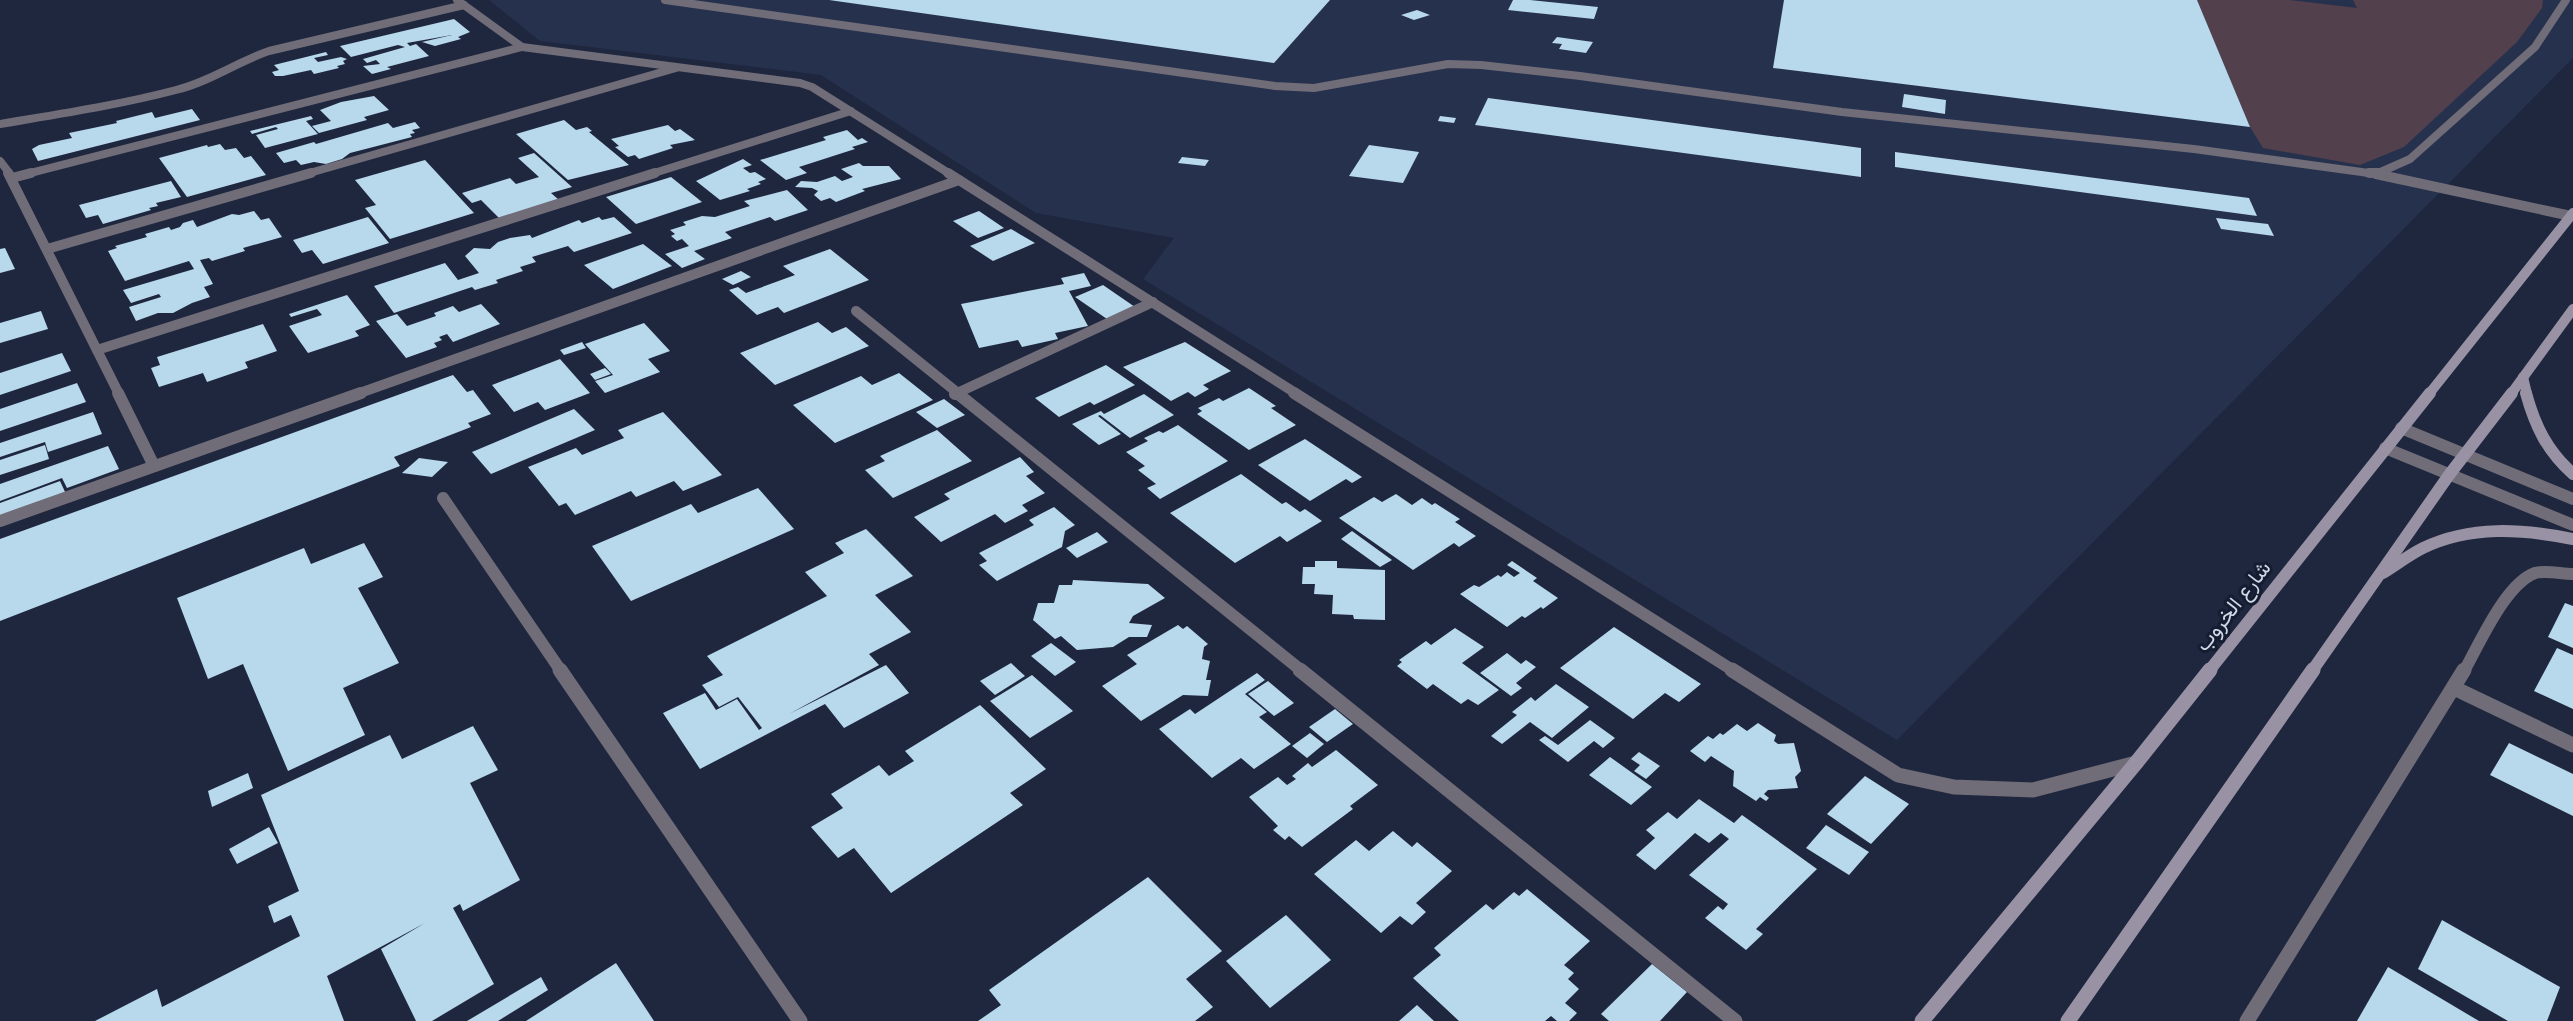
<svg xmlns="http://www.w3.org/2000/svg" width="2573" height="1021" viewBox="0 0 2573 1021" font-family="'Archivo Narrow',Vazirmatn,sans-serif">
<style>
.built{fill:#26314d}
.green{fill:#52404d}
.building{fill:#b8d8eb}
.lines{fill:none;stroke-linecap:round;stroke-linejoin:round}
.service-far1{stroke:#706c78;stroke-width:8}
.service{stroke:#706c78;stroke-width:10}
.minor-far3{stroke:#706c78;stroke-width:8}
.minor-far2{stroke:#706c78;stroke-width:10}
.minor-far1{stroke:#706c78;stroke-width:12}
.minor{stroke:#706c78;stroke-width:15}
.tertiary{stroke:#706c78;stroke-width:12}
.secondary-far2{stroke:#9992a5;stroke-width:10}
.secondary-far1{stroke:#9992a5;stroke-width:12}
.secondary{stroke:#9992a5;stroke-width:15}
.labels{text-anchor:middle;stroke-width:6;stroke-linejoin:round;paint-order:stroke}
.street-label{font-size:21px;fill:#d1d8e7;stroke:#151d33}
</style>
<rect width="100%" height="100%" fill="#1e273e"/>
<!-- built -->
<path class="built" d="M489 0H2573V58L1897 740 1143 279 1174 238 1036 213 821 75 540 41Z"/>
<!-- green -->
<path class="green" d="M2197 0H2290L2357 8 2353 0H2543L2542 8 2517 42 2404 147 2360 165 2263 148 2250 127Z"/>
<!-- building -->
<g class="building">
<path d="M829 0H1330L1274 63Z"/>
<path d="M1513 0H1530L1598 7 1594 19 1508 10Z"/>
<path d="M1784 0H2197L2250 127 1773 68Z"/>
<path d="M1417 10 1430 15 1414 20 1401 15Z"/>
<path d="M454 19 470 32 458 37 461 39 435 46 422 42 452 35 407 43 410 46 416 44 429 56 387 67 391 69 372 74 363 66 380 64 376 60 367 63 363 59 405 47 398 45 351 57 340 46Z"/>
<path d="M1557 37 1593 42 1586 53 1559 49 1562 44 1552 43Z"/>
<path d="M326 52 328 55 314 58 318 62 341 57 347 59 343 61 345 64 337 66 339 68 314 74 311 70 283 76H275L272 72 279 70 274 65Z"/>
<path d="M1904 94 1946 100 1945 114 1902 107Z"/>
<path d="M374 96 389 110 364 117 367 120 319 133 312 126 331 121 320 110 341 102Z"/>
<path d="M1488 98 1861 148V177L1475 125Z"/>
<path d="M192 109 200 120 38 161 32 149 39 145 72 138 69 133 117 123 116 121 152 112 155 118Z"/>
<path d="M311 116 313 119 306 121 318 134 265 148 256 135 278 129 276 127 252 134 250 131Z"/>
<path d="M1440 116 1456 118 1454 123 1438 121Z"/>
<path d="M564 120 576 130 587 127 592 131 589 132 629 165 568 180 516 134Z"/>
<path d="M415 122 420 128 412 130 415 133 410 134 412 137 350 153 342 159 326 164 314 162 301 165 296 160 284 163 276 153 314 142 316 144 388 123 393 128Z"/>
<path d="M668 125 675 131 680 129 695 140 670 145 673 148 639 159 635 155 628 157 615 147 619 146 611 139Z"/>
<path d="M847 130 858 140 862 138 868 142 852 147 855 149 799 167 807 173 786 180 760 160 826 140 823 137Z"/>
<path d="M220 144 225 150 236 148 244 158 251 156 266 175 187 197 159 158 207 145 208 147Z"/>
<path d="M1369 145 1419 152 1403 183 1349 176Z"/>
<path d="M1895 152 2249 198 2257 216 1895 167Z"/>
<path d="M534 153 572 187 551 193 559 200 500 219 481 200 472 203 462 193 510 178 516 184 539 177 518 158Z"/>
<path d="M1182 157 1209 160 1205 166 1178 163Z"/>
<path d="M743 159 752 165 743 168 750 173 755 172 766 179 758 182 761 184 747 189 750 191 720 200 696 181Z"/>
<path d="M425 160 474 213 390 239 365 208 376 205 355 180Z"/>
<path d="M859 163 863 166H889L901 179 862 189 865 191 836 202 830 198 821 201 814 195 818 191 812 188 795 187 801 181 817 182 835 176 842 181 853 177 841 169Z"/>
<path d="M671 177 702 202 636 224 606 197Z"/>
<path d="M171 181 181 197 156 203 158 206 149 208 151 210 103 224 98 215 86 218 79 205Z"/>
<path d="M787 190 808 210 775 221 770 217 725 232 732 238 694 251 705 259 682 268 665 254 689 246 682 239 677 241 671 236 675 234 670 230 686 225 683 222 702 216 715 217 750 206 744 201Z"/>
<path d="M254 211 261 220 269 218 282 237 243 248 245 251 212 261 209 258 200 260 213 284 204 287 210 297 192 303 173 313H158L136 321 129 307 161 297 159 294 131 303 123 290 194 269 189 261 125 281 108 251 117 248 115 246 147 237 145 234 169 227 171 230 180 227 183 223 193 220 197 227 232 214 239 215Z"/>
<path d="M979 211 1004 228 978 238 953 221Z"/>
<path d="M368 217 389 243 323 264 312 250 302 253 293 240Z"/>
<path d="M599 217 602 220 614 217 632 233 574 252 568 246 532 257 536 262 520 267 523 271 496 280 498 283 475 290 472 287 394 313 374 286 445 263 458 280 479 273 465 256 474 248 490 249 498 242 510 238 530 235 532 238 579 220 582 223Z"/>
<path d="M2216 218 2268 224 2274 236 2221 229Z"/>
<path d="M1011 229 1035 243 993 261 970 246Z"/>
<path d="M643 244 672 266 613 289 584 265Z"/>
<path d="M5 248 15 269 0 273V249Z"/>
<path d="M830 249 869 280 784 313 778 307 757 315 729 290 738 287 746 293 795 275 783 266Z"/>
<path d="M741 271 751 277 733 285 722 279Z"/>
<path d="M1084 273 1091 286 1069 291 1088 326 1055 333 1058 339 1022 347 1018 340 979 348 961 304 1064 284 1061 278Z"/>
<path d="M1103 285 1135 307 1107 319 1075 297Z"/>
<path d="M347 295 370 325 355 331 359 336 308 353 289 326 322 315 317 309 291 317 289 314Z"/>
<path d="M481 304 500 324 453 342 447 334 439 337 442 340 434 343 437 347 406 358 376 321 397 314 407 326 436 316 434 313 453 306 459 312Z"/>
<path d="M41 311 48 329 0 343V323Z"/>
<path d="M818 322 832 333 846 327 869 346 775 385 740 353Z"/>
<path d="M644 323 670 351 648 359 660 372 605 393 595 381 613 375 585 344Z"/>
<path d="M263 324 277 351 245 362 248 368 207 382 203 373 159 387 151 368 160 365 157 357Z"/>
<path d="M582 342 586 348 564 355 560 350Z"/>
<path d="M1185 342 1231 371 1203 385 1209 389 1195 397 1188 392 1171 401 1123 367Z"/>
<path d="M62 353 71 371 0 395V373Z"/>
<path d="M560 359 590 393 545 410 538 402 514 412 492 385Z"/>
<path d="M1106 365 1135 385 1094 405 1090 402 1059 417 1035 398Z"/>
<path d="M605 368 611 374 595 380 590 374Z"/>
<path d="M899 373 933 400 835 443 793 405 861 376 872 385Z"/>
<path d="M453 375 467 392 473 390 491 414 468 423 471 427 394 457 400 466 0 621V539Z"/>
<path d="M77 383 86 402 0 431V409Z"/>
<path d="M1249 388 1276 406 1271 408 1296 425 1249 450 1197 414 1202 411 1198 408 1219 398 1223 401Z"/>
<path d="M1144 394 1174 415 1130 438 1100 415 1098 416 1121 434 1099 445 1072 424 1101 411 1104 414Z"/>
<path d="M944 399 965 415 937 428 916 412Z"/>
<path d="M574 409 595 430 491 474 472 452Z"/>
<path d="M93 412 102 434 48 452 45 442 0 457V443Z"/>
<path d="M663 412 722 475 683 491 674 481 636 497 631 491 575 515 566 503 559 506 528 467 576 448 582 455 624 438 618 430Z"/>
<path d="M1178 425 1228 461 1160 499 1147 488 1156 484 1138 470 1145 466 1126 452 1148 441 1144 438 1159 431 1163 433Z"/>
<path d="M937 430 972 461 893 498 865 470 885 461 880 456Z"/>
<path d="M1305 439 1362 477 1352 483 1346 479 1310 501 1258 465Z"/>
<path d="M45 445 49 459 0 475V460Z"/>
<path d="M108 446 119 469 67 488 62 478 0 501V484Z"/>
<path d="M1020 457 1034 472 1026 476 1045 493 1022 505 1028 511 1005 523 995 514 941 542 914 517 950 499 944 494Z"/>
<path d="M419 458 448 462 432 477 402 473Z"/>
<path d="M1241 474 1282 504 1286 502 1300 512 1305 509 1322 521 1287 542 1280 536 1235 563 1170 513Z"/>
<path d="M60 481 66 494 0 518V503Z"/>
<path d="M758 488 794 529 631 601 592 546 691 504 698 513Z"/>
<path d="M1396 494 1412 505 1422 498 1432 505 1435 503 1460 519 1455 522 1476 536 1459 547 1454 543 1413 570 1339 518 1374 497 1382 502Z"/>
<path d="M1054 507 1075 525 1065 531 1062 547 997 581 979 565 987 561 979 553 1034 525 1029 520Z"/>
<path d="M866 529 913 576 875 595 911 632 869 654 879 665 789 714 886 665 909 693 844 728 825 704 700 769 663 713 705 693 716 710 737 699 759 730 762 728 738 697 719 707 702 685 723 675 707 656 827 596 805 572 844 553 835 543Z"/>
<path d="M1352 531 1392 560 1380 567 1341 539Z"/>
<path d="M1097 532 1108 542 1077 558 1066 548Z"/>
<path d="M364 543 383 577 358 588 399 663 343 688 365 735 288 771 243 664 208 679 177 598 304 548 311 564Z"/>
<path d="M1315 561H1337V568L1385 570V620L1354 619 1353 615 1332 614 1333 595 1314 594 1315 584H1302L1303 567H1315Z"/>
<path d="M1512 561 1537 578 1533 581 1558 598 1543 609 1541 607 1525 618 1522 616 1507 627 1460 594 1474 585 1479 587 1498 575 1501 577 1507 572 1514 577 1520 573 1507 565Z"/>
<path d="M1073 580 1148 584 1165 598 1133 616 1129 623 1152 625 1147 637H1129L1113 647 1077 650 1061 636 1055 639 1033 620 1038 603H1054L1059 585H1072Z"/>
<path d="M2565 603 2573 606V648L2548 637Z"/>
<path d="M1178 625 1183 629 1187 626 1208 644 1204 647 1202 659 1210 661 1206 680H1211L1208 696 1183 695 1141 721 1102 686 1137 664 1127 655Z"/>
<path d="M1614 627 1701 684 1679 702 1665 693 1633 719 1560 668Z"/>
<path d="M1455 628 1484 647 1462 663 1499 690 1478 705 1468 699 1461 704 1433 684 1427 689 1397 666 1402 662 1399 660 1426 641 1431 645Z"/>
<path d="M1051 643 1076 662 1055 676 1031 656Z"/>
<path d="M2557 648 2573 655V709L2534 691Z"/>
<path d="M1507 653 1521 664 1526 660 1536 667 1516 683 1522 688 1511 696 1480 673Z"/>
<path d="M1011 663 1025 676 995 695 980 681Z"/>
<path d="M1257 673 1265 680 1245 694 1267 712 1259 717 1291 744 1254 769 1241 758 1212 778 1159 729 1190 709 1195 714Z"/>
<path d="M1032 675 1073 711 1030 738 990 701Z"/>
<path d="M1268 681 1294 703 1274 716 1248 694Z"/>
<path d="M1556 684 1589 707 1552 738 1530 722 1502 744 1491 736 1517 715 1512 712 1531 697 1535 701Z"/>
<path d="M980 705 1046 769 1010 793 1023 805 891 893 854 848 838 858 811 827 843 808 831 794 879 765 889 776 914 761 905 751Z"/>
<path d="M1335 709 1353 724 1327 742 1309 727Z"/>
<path d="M1590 720 1615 738 1603 748 1594 741 1568 762 1539 740 1545 736 1558 745Z"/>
<path d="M1758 723 1776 735 1774 741 1778 744 1794 743 1801 771 1795 777 1798 788 1768 790 1764 794 1769 798 1766 801 1760 797 1756 801 1733 786 1734 771 1711 756 1705 762 1690 751 1708 736 1713 739 1720 733 1723 735 1737 724 1747 731Z"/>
<path d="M473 726 498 770 470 783 520 880 463 911 460 904 453 908 494 984 432 1021H416L381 949 425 923 327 976 344 1021H95L157 989 162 1007 300 936 291 915 274 923 268 906 299 891 261 795 390 735 402 759Z"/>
<path d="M1310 733 1324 744 1307 758 1292 746Z"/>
<path d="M2509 743 2573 774V816L2490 775Z"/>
<path d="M1336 750 1378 785 1350 806 1353 809 1302 847 1289 836 1285 840 1273 830 1278 826 1249 797 1278 777 1287 785 1296 779 1292 776 1308 763 1312 767Z"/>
<path d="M1639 752 1660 766 1646 779 1634 771 1640 765 1631 759Z"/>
<path d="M1610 757 1652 787 1631 805 1589 775Z"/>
<path d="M248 773 253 788 212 807 208 791Z"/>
<path d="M1865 776 1909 804 1871 844 1827 814Z"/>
<path d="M1699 799 1734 823 1742 815 1817 869 1756 929 1763 934 1746 950 1705 918 1718 906 1723 910 1728 904 1689 875 1729 839 1721 833 1709 843 1695 833 1655 870 1636 855 1655 838 1646 830 1668 812 1677 819Z"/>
<path d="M1826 825 1869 852 1849 875 1806 848Z"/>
<path d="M269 827 278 843 237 864 229 849Z"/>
<path d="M1393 831 1412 847 1417 842 1452 871 1416 903 1426 912 1412 925 1400 916 1381 933 1314 874 1356 840 1369 851Z"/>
<path d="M1148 877 1222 951 1186 979 1213 1007 1195 1021H978L1001 1005 989 990Z"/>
<path d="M1527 889 1590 941 1564 965 1574 973 1568 979 1579 989 1565 1003 1577 1013 1569 1021H1557L1551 1016 1545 1021H1459L1413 978 1441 955 1434 948 1486 904 1493 910 1514 892 1519 896Z"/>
<path d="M1286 915 1331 960 1270 1008 1226 961Z"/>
<path d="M2442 920 2560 987 2547 1021H2508L2418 969Z"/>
<path d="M616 963 654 1021H526Z"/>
<path d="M1652 964 1687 992 1660 1021H1609L1601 1014Z"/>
<path d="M2388 967 2479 1021H2357Z"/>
<path d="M541 977 548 990 498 1021H467Z"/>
<path d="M1417 1005 1434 1021H1399Z"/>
</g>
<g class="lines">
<!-- service-far1 -->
<g class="service-far1">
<path d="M665 0 1275 86 1314 88 1448 64 1481 65 1580 76 1842 112 2194 149 2376 174 2410 159 2535 47 2566 0"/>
<path d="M2376 174H2378"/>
</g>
<!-- service -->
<g class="service">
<path d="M2369 173H2378"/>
<path d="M2376 174 2571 216"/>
</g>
<!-- minor-far3 -->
<g class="minor-far3">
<path d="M457 0 522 47 800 83 812 87 950 174"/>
<path d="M0 124C59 114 119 105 176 90 209 82 237 62 269 51L464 5"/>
<path d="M0 161 10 174"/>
<path d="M26 174 522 47"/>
<path d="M306 174 676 68"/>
<path d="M651 174 851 111"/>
</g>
<!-- minor-far2 -->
<g class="minor-far2">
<path d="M8 173 119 394"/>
<path d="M948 173 1297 394"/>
<path d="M12 178 31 173"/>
<path d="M47 249 311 173"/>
<path d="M856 311 959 394"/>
<path d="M97 350 655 173"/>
<path d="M357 394 959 180"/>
<path d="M955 394 1153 302"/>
</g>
<!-- minor-far1 -->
<g class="minor-far1">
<path d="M118 393 154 466"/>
<path d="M957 393 1302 671"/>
<path d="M1294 393 1734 671"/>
<path d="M955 394 958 393"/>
<path d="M443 498 561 671"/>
<path d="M0 521 361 393"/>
<path d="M2464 671C2479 645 2505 584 2535 573 2545 570 2562 574 2573 574"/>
</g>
<!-- minor -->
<g class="minor">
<path d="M560 670 800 1021"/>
<path d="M1300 670 1735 1021"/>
<path d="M1732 670 1898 775 1954 787 2033 790 2136 763"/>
<path d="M2454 688 2573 745"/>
<path d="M2247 1021 2464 670"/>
</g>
<!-- tertiary -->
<g class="tertiary">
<path d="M2401 428 2573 499"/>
<path d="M2385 448 2573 525"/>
</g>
<!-- secondary-far2 -->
<g class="secondary-far2">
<path d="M2523 377 2527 394"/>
<path d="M2429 394 2573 213"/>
<path d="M2511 394 2573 309"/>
</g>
<!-- secondary-far1 -->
<g class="secondary-far1">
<path d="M2526 393C2535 426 2547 451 2573 474"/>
<path d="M2383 573C2396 565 2409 555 2423 548 2471 525 2522 529 2573 539"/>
<path d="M2209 671 2430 393"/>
<path d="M2312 671 2449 475 2512 393"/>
</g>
<!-- secondary -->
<g class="secondary">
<path d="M1922 1021 2136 763 2210 670"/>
<path d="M2068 1021 2313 670"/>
</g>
</g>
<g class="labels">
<!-- street labels -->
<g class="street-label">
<text transform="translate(2233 606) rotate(-52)" y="7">شارع الخروب</text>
</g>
</g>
</svg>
